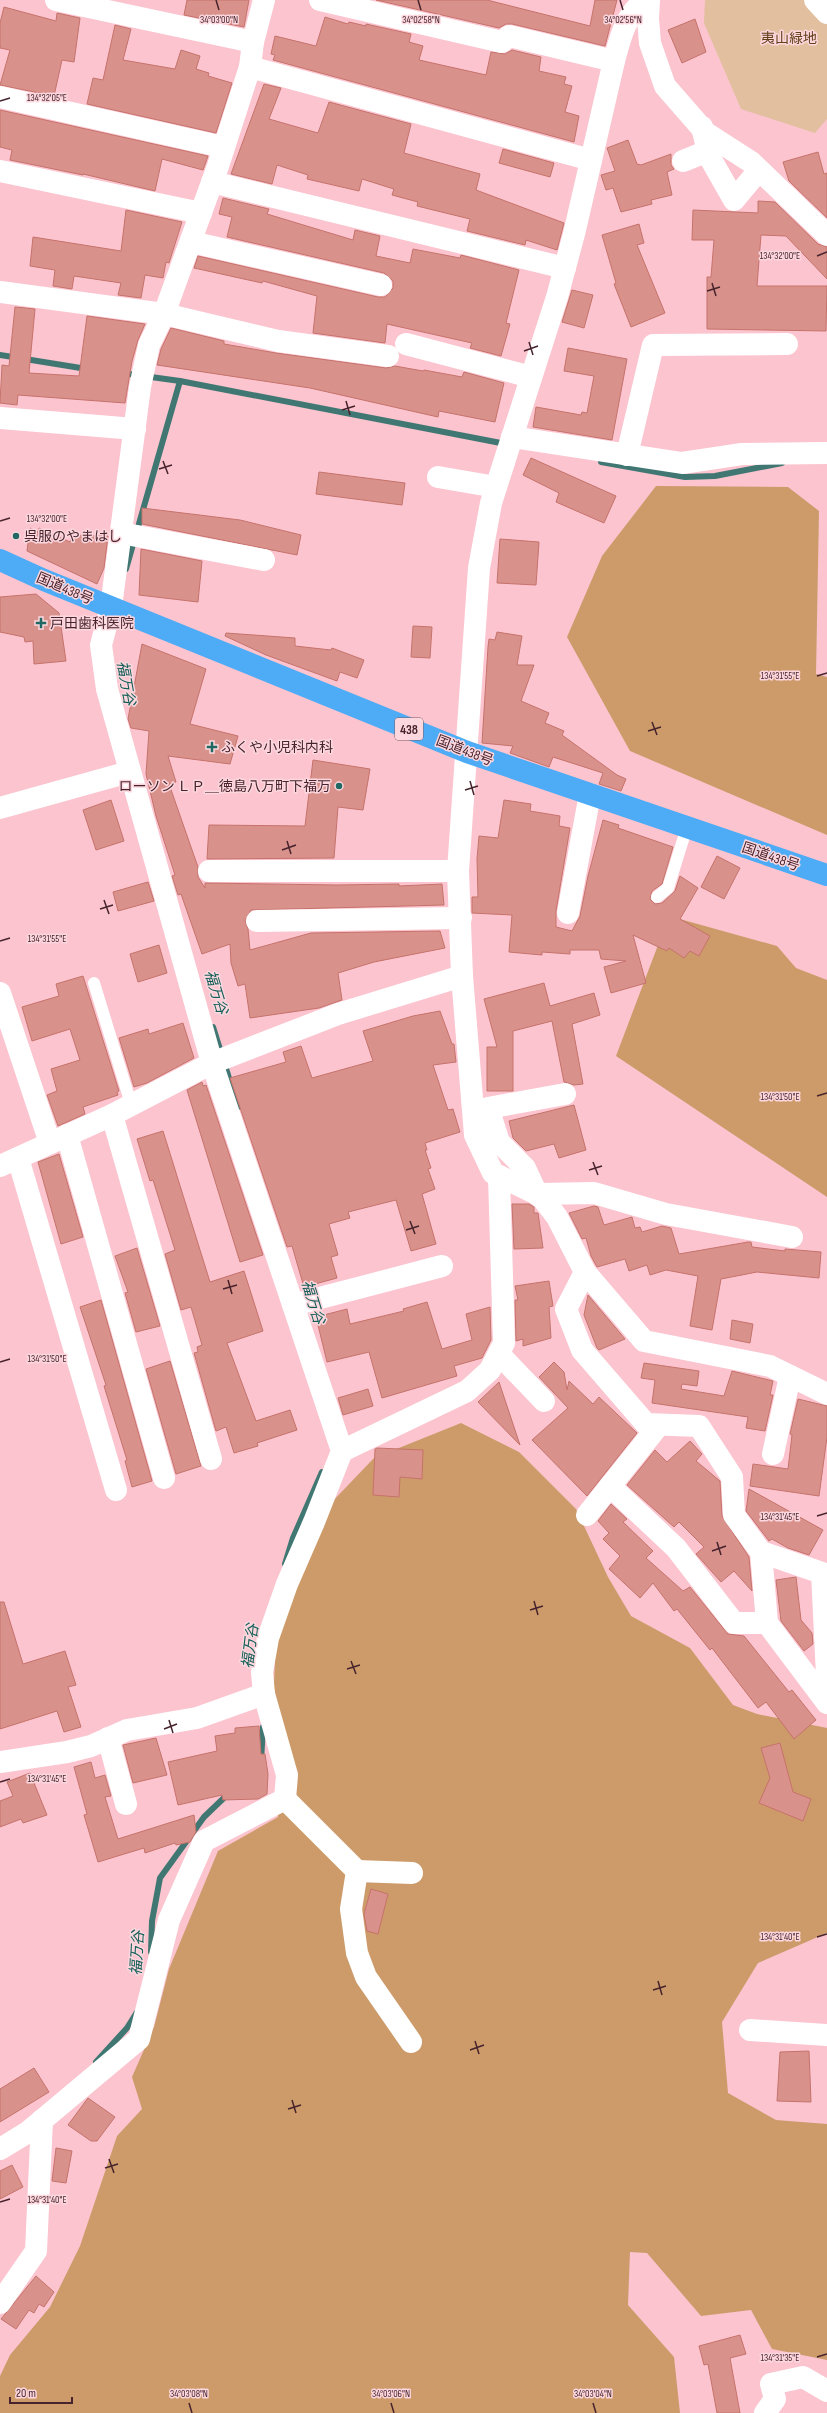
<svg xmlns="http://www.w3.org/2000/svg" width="827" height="2413" viewBox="0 0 827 2413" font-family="'Sofia Sans Condensed','Noto Sans JP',sans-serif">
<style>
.green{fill:#e2bf9e}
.forest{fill:#cd9b6a}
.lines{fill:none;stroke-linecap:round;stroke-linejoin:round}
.stream{stroke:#417772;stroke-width:6}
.building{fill:#d9928b;stroke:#c6726b}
.lane{stroke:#fff;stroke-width:12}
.street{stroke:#fff;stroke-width:22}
.highway{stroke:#4eacf6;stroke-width:22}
.ticks{fill:none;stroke:#47242d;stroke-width:1.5}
.poi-dot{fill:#206962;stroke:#fcd7de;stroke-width:1.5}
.labels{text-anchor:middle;stroke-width:3;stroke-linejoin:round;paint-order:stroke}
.shield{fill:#fcd7de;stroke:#7d5a62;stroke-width:1}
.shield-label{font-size:13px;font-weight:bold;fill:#47242d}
.park-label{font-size:14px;fill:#62401a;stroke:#fcd7de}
.poi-label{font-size:14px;fill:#47242d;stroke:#fcd7de;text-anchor:start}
.street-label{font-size:14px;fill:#47242d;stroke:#fcd7de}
.water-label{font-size:15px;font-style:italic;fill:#125e57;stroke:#fcd7de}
.ticks-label{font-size:10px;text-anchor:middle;fill:#47242d;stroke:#fcd7de;stroke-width:3;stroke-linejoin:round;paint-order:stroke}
</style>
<rect width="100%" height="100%" fill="#fbc4cf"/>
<!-- green -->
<path class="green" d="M705 0H806L827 22V119L815 133 741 109 704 23Z"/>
<!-- forest -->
<g class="forest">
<path d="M656 486 788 487 819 511 816 674 827 677V835L630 751 567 637 602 556Z"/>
<path d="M669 916 777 946 796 968 827 980V1197L616 1056Z"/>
<path d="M461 1423 519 1452 576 1509 608 1577 631 1616 690 1648 733 1705 757 1714 827 1728V1933L758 1963 722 2022 728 2093 776 2120 827 2124V2360L772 2349 751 2310 701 2316 647 2253 630 2252 628 2305 674 2357 680 2413H0V2376L10 2355 50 2307 80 2246 117 2136 142 2109 132 2077 154 2027 169 1969 218 1851 278 1817 279 1746 273 1703 276 1639 330 1504 374 1458Z"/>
</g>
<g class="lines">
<!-- stream -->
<g class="stream">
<path d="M0 355 87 369"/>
<path d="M122 373 180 381 506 444"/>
<path d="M601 462 685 477 715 476 782 463"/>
<path d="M126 569 180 381"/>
<path d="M213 1027 238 1107"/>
<path d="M285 1564 293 1538 322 1472"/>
<path d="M261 1761 263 1727"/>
<path d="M151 1952 152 1921 160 1878 204 1817 229 1793"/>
<path d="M96 2062 127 2028 137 2012"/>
</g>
</g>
<!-- building -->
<g class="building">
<path d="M187 0H249L244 27 184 15Z"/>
<path d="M376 0H487L590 26 595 0H617L605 46 512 24H506L499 28Z"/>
<path d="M4 7 56 21 57 13 80 18 74 62 62 60 54 96 0 85 10 50 0 48V23Z"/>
<path d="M325 17 348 24 349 22 366 26V24L411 34 409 42 423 46 419 60 486 75 491 52 505 54 512 50 541 57 539 71 566 77 564 84 572 86 565 112 579 116 574 142 273 60 275 55 271 54 275 36 316 46Z"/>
<path d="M695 19 706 52 682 63 668 30Z"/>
<path d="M115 25 131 29 123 60 175 69 181 50 200 56 196 69 209 73 208 76 232 83 216 133 87 104 93 78 103 80Z"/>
<path d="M264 84 281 88 269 119 318 133 329 102 411 124 404 153 480 174 476 190 564 223 557 250 526 240 525 245 467 231 470 219 417 206 418 202 392 195 394 189 362 179 359 191 307 179 308 175 277 165 272 184 231 174Z"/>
<path d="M0 110 208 156 203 170 162 159 155 191 83 174V175L10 160 12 150 0 147Z"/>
<path d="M628 140 637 164 641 165 671 154V165L674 169 667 172 672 195 651 200 652 204 621 212 613 188 606 190 601 175 615 171 607 148Z"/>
<path d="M503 149 554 163 550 177 499 163Z"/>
<path d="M818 152 824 174 827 173V218L789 181 783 162Z"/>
<path d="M223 198 269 209 267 214 353 240 355 230 380 236 376 256 410 263 413 249 460 258 461 255 519 270 506 323 510 324 501 356 470 348 472 343 387 324 385 343 313 333 317 296 263 281 262 283 194 268 198 256 378 297H385L393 288V281L384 273 227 237 232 217 219 214Z"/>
<path d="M758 201 775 202 818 244 827 247V279L786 236 761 235 757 286H827L826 331 707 329V277H711L714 240H692L693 210 758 213Z"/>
<path d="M126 210 182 222 169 263 166 262 163 278 145 275 141 298 118 295 121 283 74 276 72 289 53 286 55 270 30 266 33 237 121 251Z"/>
<path d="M639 224 644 243 637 245 665 313 631 327 614 284 616 283 602 235Z"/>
<path d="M572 290 593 295 584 328 562 322Z"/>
<path d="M15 307 35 309 29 373 79 376 87 316 145 324 138 340 132 361 125 403 18 395 17 405 0 403 2 365 9 366Z"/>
<path d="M171 328 224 341V344L276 353 386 368 395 366 423 371 424 370 462 377 464 372 504 383 495 422 439 411 438 417 310 388 157 365 161 349Z"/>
<path d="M568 348 627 359 612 440 533 427 536 407 581 415 582 412 587 413 594 376 564 371Z"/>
<path d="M531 458 616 496 604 523 556 502 559 493 523 475Z"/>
<path d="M319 472 405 483 402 505 316 494Z"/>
<path d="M142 508 240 520 301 535 297 555 142 524Z"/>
<path d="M30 528 38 532 39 528 70 542 72 535 108 536 104 568 97 584 27 551Z"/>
<path d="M500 539 539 542 536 585 497 583Z"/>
<path d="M141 549 202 561 198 602 139 595Z"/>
<path d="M36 594 59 613 66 661 34 664 33 641 25 642 24 637 0 632V597Z"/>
<path d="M413 626 432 627 430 658 411 657Z"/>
<path d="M497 632 522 636 517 665H534L521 701 549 713 545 723 564 731 562 735 617 775 626 779 621 791 599 784 603 773 553 757 549 767 510 753 513 746 482 743 488 647 489 639 495 640Z"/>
<path d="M226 633 295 638V646L331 650 332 648 364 660 357 678 340 672 337 681 266 655 225 636Z"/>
<path d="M142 644 206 669 190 724 238 736 230 764 168 756 176 782 169 784 198 867V877L205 888V883L337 885 399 884V886L442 884 444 905 251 910 245 921 248 929 250 950 311 933 440 931 445 948 374 962 338 973 342 1000 319 1008 250 1018 245 984 238 986 231 963 230 944 202 954 181 894 178 895 172 876 175 875 156 816 146 774 149 731 131 728 128 719Z"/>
<path d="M313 760 370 769 363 810 338 807 334 858 207 859 209 825 305 826Z"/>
<path d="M111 800 124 841 96 850 83 810Z"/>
<path d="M504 800 531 804 530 811 560 816 559 826 570 828 556 911V927L572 931 580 916 588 876 603 820 619 825 618 828 673 847 662 884 652 891 650 899 655 904 662 903 675 891 680 876 698 888 680 919 710 936 699 956 690 951 684 958 669 948 667 951 633 935 646 983 611 993 604 967 626 961 601 959 599 950H570V954L542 952V955L509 952 512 915 472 913V897H478L477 859 479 836 498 838Z"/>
<path d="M717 856 740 868 724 899 701 887Z"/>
<path d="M148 882 154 901 118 911 113 892Z"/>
<path d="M159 945 167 973 138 982 130 954Z"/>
<path d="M83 976 119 1091 117 1092 118 1095 83 1107 85 1114 58 1126 47 1095 57 1091 51 1069 80 1060 70 1029 32 1041 22 1007 59 996 56 984Z"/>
<path d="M544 983 550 1006 594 993 600 1015 572 1024 583 1084 574 1085 564 1082 552 1021 513 1031V1091H487V1047H497L484 999Z"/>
<path d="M440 1011 452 1044H454L456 1062 433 1065 448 1110 453 1109 460 1132 425 1143 427 1150H425L431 1168 428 1169 435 1189 422 1194 436 1244 411 1251 396 1200 348 1212 350 1218 329 1224 338 1255 331 1257 337 1278 304 1287 292 1246 287 1247 230 1078 286 1062 283 1052 301 1046 312 1078 373 1061 363 1031 413 1016Z"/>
<path d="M183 1023 194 1058 147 1083 134 1087 119 1038 148 1029 149 1034Z"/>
<path d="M202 1082 203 1086 206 1085 263 1255 240 1262 187 1090Z"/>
<path d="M574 1105 586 1150 559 1158 554 1144 526 1151 513 1138 509 1121Z"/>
<path d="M163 1131 210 1282 244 1271 263 1331 227 1343 256 1421 290 1410 297 1430 257 1443 258 1446 234 1453 226 1427 216 1431 194 1353 198 1352 197 1347 202 1345 191 1307 181 1310 165 1254 175 1250 153 1180 150 1181 137 1139Z"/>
<path d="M59 1154 83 1237 61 1244 38 1162Z"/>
<path d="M512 1204H529L534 1207V1213H538L543 1248 514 1249Z"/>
<path d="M594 1206 598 1207 604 1225 632 1217 635 1228 640 1227 642 1232 662 1226 671 1228 679 1254 748 1242H751L752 1247 785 1251V1249L821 1252 819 1278 757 1272 721 1279 712 1330 690 1326 698 1276 666 1270 650 1275 647 1265 629 1271 625 1259 597 1267 591 1256 586 1238 582 1239 569 1213Z"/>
<path d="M137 1248 160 1326 136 1332 125 1293 128 1292 115 1256Z"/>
<path d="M549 1281 553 1306 549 1307 551 1338 523 1346V1339L516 1341 515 1300H518L515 1286Z"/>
<path d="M588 1295 625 1339 599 1350 597 1348 584 1315Z"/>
<path d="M101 1300 152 1481 132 1487 125 1461 127 1460 104 1386 106 1385 80 1307Z"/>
<path d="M427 1302 442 1349 472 1340 466 1314 490 1307 491 1340 482 1358 454 1366 457 1376 382 1398 369 1352 327 1362 316 1317 347 1309 350 1324 404 1311 403 1309Z"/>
<path d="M732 1320 753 1324 750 1343 730 1339Z"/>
<path d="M170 1361 201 1466 176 1474 146 1369Z"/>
<path d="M554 1362 564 1372 567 1390 569 1381 593 1404 599 1397 637 1433 587 1496 532 1440 568 1408 539 1377Z"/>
<path d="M644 1363 699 1371 697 1386 682 1384 681 1389 724 1396 732 1371 773 1381 770 1395H773L765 1431 746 1428 748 1417 652 1403 655 1380 641 1378Z"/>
<path d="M499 1382 520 1445 478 1402Z"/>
<path d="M368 1389 373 1406 343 1415 338 1398Z"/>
<path d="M798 1399 827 1406V1437L819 1496 750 1486 753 1464 788 1469 792 1435 790 1434Z"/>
<path d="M690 1441 702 1454 696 1461 720 1481 722 1516 749 1557 752 1591 734 1571 721 1582 696 1554 704 1547 679 1522 674 1527 627 1485 655 1450 667 1462Z"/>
<path d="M377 1448 423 1450 422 1479 400 1477 399 1497 373 1495 375 1449Z"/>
<path d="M749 1489 823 1530 809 1555 788 1548 772 1539 769 1541 746 1511Z"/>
<path d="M611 1504 627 1519 623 1522 653 1551 646 1558 683 1591 690 1587 728 1634 744 1636 789 1692 792 1690 816 1720 794 1739 766 1702 758 1708 712 1648 710 1650 677 1609 674 1611 653 1583 640 1598 609 1569 620 1556 603 1539 609 1533 598 1521Z"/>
<path d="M796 1577 801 1620 812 1633 813 1644 804 1651 781 1621 776 1580Z"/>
<path d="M0 1602H4L23 1664 65 1651 76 1685 68 1687 81 1727 64 1732 57 1711 0 1729Z"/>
<path d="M259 1726 261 1754H265L268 1774 267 1794 258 1799 223 1800 222 1795 178 1805 168 1762 217 1751 215 1736 235 1733V1728Z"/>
<path d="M156 1738 167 1775 133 1783 123 1745Z"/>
<path d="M780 1743 793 1792 811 1799 803 1821 759 1803 770 1778 761 1748Z"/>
<path d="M91 1762 95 1778 105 1775 111 1796 105 1797 118 1839 194 1815 196 1832 190 1842 176 1845 175 1843 145 1853 144 1848 98 1862 84 1815 87 1814 74 1767Z"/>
<path d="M30 1773 47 1815 23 1823 21 1819 0 1827V1801L13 1796 7 1782Z"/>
<path d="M371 1889 388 1894 378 1934 367 1931 364 1914Z"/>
<path d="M809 2051 811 2102 777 2101 780 2052Z"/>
<path d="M34 2068 49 2092 0 2122V2089Z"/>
<path d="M88 2098 115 2117 97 2141H91L68 2125Z"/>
<path d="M56 2148 72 2151 66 2183 52 2181Z"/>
<path d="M12 2165 23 2187 0 2199V2171Z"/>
<path d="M36 2276 54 2292 44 2307 39 2304 34 2313 29 2310 16 2329 1 2319Z"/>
<path d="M740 2335 746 2354 730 2358 740 2413H717L708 2364 704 2365 699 2346Z"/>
</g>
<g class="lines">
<!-- lane -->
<g class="lane">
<path d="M657 897 668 888 687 827"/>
<path d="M94 983 131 1104"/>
</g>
<!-- street -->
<g class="street">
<path d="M56 0 253 42"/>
<path d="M264 0 253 42 250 67 218 166 164 314 149 345 140 387 111 607 101 645 107 689 212 1063 342 1451 314 1522 287 1584 268 1638 262 1672 264 1694 287 1775 285 1799"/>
<path d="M320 0 502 42 509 36 614 61"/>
<path d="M649 0 648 19 650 43 665 86 706 133 751 162 827 235"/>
<path d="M815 0 827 13"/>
<path d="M250 67 591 160"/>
<path d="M0 97 223 147"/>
<path d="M702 127 709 156 734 200 759 170"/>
<path d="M683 161 708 151"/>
<path d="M0 171 201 213"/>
<path d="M212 182 565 268"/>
<path d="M191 242 381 285"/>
<path d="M0 292 164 314 278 341 388 356"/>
<path d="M406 344 531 377"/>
<path d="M0 418 135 429"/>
<path d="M512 437 682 463 742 454 827 453"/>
<path d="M627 455 653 345 787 344"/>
<path d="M438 477 496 487"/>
<path d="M121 533 264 560"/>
<path d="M0 808 129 772"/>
<path d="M209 871H458"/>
<path d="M568 913 590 794"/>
<path d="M257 921 461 918"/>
<path d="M462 976 475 1135 493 1173 537 1194 543 1199 557 1217 585 1272 644 1341 770 1366 827 1394"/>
<path d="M0 993 50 1143"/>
<path d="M565 1094 488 1108 499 1142 525 1168 537 1194 594 1193 666 1214 792 1237"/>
<path d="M112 1115 211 1459"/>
<path d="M67 1135 164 1478"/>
<path d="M18 1158 116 1490"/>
<path d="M0 1166 112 1115 212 1063 338 1014 462 976 458 871 479 568 491 503 557 297 574 234 614 61C620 39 625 14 646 0"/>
<path d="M585 1272 566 1309 582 1350 646 1424 699 1426 732 1477 734 1515 761 1552 822 1573 827 1676"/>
<path d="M293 1305 442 1266"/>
<path d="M499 1354 544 1401"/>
<path d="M342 1451 467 1391 490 1370 504 1343 499 1177"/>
<path d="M773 1454 790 1376"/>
<path d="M610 1486 676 1548 734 1623H767L827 1703"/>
<path d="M587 1515 659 1425"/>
<path d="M761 1552 767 1623"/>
<path d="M108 1738 126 1804"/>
<path d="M0 1762 67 1752 91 1746 127 1730 197 1718 264 1694"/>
<path d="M285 1799 357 1871 351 1909 357 1953 366 1977 411 2042"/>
<path d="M357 1871 412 1873"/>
<path d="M750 2030 827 2035"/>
<path d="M0 2149 28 2132 139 2039 169 1920 204 1841 285 1799"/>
<path d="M0 2303 36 2251 42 2120"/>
<path d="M765 2413 775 2399 771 2384 803 2377 827 2391"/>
</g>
<!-- highway -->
<path class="highway" d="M0 560 44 580 467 752 827 875"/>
</g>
<!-- ticks -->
<path class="ticks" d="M216 0 219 10M418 0 421 10M620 0 623 10M0 101 10 98M817 256 827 252M712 283 716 296M707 291 720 287M529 342 533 355M524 351 538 346M346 401 350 415M342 410 355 406M163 461 168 474M159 469 172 465M0 521 10 518M817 676 827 673M652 722 657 735M648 731 661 727M470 781 474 795M465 790 478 786M287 841 291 854M282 850 296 845M104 900 109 914M100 909 113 905M0 941 10 938M817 1096 827 1093M593 1162 598 1175M589 1170 602 1166M410 1221 415 1234M406 1230 419 1226M228 1280 232 1294M223 1289 237 1285M0 1362 10 1359M817 1516 827 1513M717 1542 721 1555M712 1551 726 1546M534 1601 538 1615M530 1610 543 1606M351 1661 356 1674M347 1669 360 1665M169 1720 173 1733M164 1729 177 1724M0 1782 10 1779M817 1937 827 1934M658 1981 662 1995M653 1990 666 1986M475 2041 479 2054M470 2050 484 2045M292 2100 296 2113M288 2109 301 2105M109 2159 114 2173M105 2168 118 2164M0 2202 10 2199M817 2357 827 2354M189 2403 192 2413M391 2403 394 2413M593 2403 596 2413"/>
<!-- markers -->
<g class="poi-dot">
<circle cx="16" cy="536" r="4"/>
<path d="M39 617h4v4h4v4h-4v4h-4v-4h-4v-4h4z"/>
<path d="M210 741h4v4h4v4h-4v4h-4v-4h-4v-4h4z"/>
<circle cx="339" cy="786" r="4"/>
</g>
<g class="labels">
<!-- shield labels -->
<rect class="shield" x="395" y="718" width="28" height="22" rx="3"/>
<g class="shield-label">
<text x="409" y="734">438</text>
</g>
<!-- park labels -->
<g class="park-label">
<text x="789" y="43">夷山緑地</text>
</g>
<!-- poi labels -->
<g class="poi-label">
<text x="24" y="541">呉服のやまはし</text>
<text x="50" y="628">戸田歯科医院</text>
<text x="221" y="752">ふくや小児科内科</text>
<text x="331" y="791" text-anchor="end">ローソン ＬＰ＿徳島八万町下福万</text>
</g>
<!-- street labels -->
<g class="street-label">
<text transform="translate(65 588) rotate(23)" y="5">国道438号</text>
<text transform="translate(465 750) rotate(21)" y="5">国道438号</text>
<text transform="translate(771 856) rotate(19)" y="5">国道438号</text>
</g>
<!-- water labels -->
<g class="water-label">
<text transform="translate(126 683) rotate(80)" y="5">福万谷</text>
<text transform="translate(216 992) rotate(73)" y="5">福万谷</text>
<text transform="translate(313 1302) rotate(73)" y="5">福万谷</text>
<text transform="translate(250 1646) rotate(-83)" y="5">福万谷</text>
<text transform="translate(137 1953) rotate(-87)" y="5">福万谷</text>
</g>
</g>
<g class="ticks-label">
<text x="219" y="23">34°03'00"N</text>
<text x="421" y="23">34°02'58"N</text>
<text x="623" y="23">34°02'56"N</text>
<text x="47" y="101">134°32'05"E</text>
<text x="780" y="259">134°32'00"E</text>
<text x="47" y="522">134°32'00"E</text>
<text x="780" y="679">134°31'55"E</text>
<text x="47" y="942">134°31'55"E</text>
<text x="780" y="1100">134°31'50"E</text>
<text x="47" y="1362">134°31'50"E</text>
<text x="780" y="1520">134°31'45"E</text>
<text x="47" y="1782">134°31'45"E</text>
<text x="780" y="1940">134°31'40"E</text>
<text x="47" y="2203">134°31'40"E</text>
<text x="780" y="2361">134°31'35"E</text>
<text x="189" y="2397">34°03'08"N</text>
<text x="391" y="2397">34°03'06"N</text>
<text x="593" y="2397">34°03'04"N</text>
</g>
<!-- scale -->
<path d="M10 2397v6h62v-6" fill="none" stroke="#47242d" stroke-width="2"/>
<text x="16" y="2397" font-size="12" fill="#47242d" stroke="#fcd7de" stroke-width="3" paint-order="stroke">20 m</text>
</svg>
